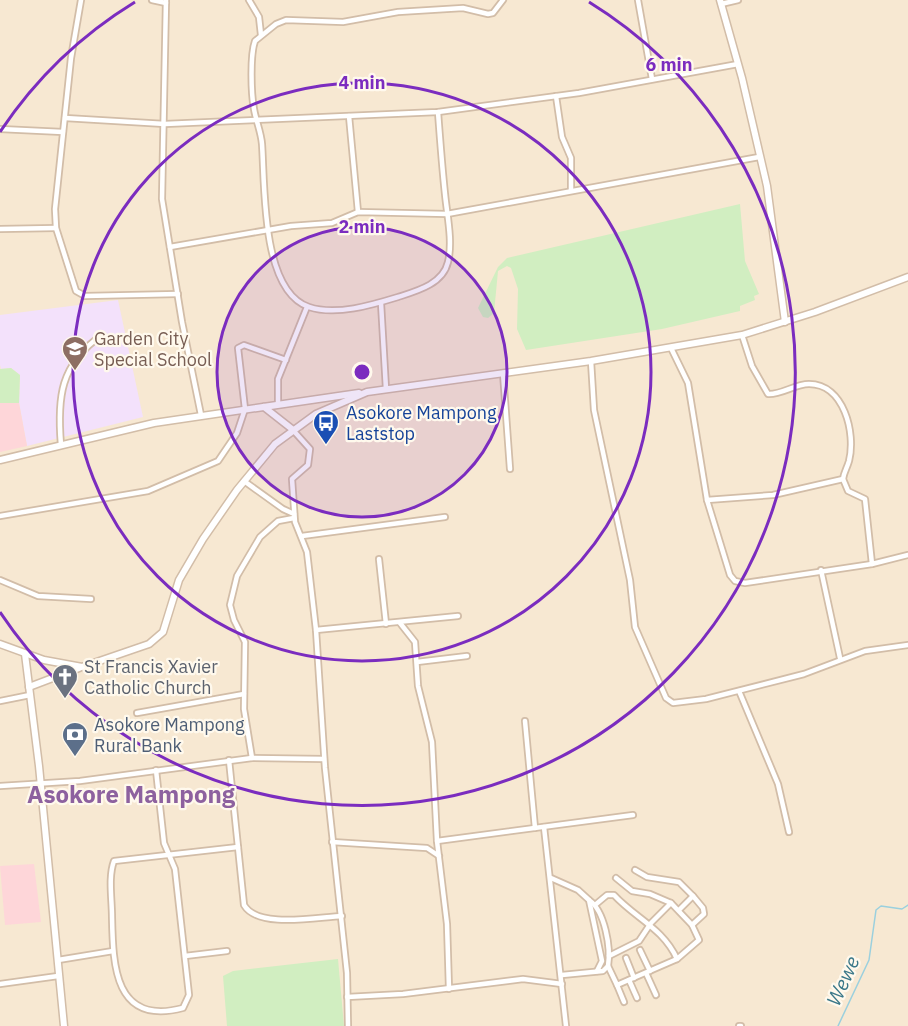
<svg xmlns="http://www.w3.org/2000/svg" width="908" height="1026" viewBox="0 0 908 1026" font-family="'IBM Plex Sans',sans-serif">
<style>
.residential{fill:#f7e8d2}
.education{fill:#f3e1fb}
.medical{fill:#fed6d9}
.green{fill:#d1eec1}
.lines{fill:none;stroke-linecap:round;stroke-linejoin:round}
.stream{stroke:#9bd0de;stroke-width:1.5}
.minor-casing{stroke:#d2bda8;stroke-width:8}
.tertiary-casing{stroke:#d2bda8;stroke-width:9}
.minor{stroke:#fff;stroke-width:4.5}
.tertiary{stroke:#fff;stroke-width:6}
.ring{fill:none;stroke:#7b2cbf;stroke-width:3}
.labels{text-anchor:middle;stroke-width:4.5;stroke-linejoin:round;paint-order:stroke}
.education-label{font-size:18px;fill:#785e54;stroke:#fff9ed;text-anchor:start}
.transit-label{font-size:18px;fill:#164399;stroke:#fff9ed;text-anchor:start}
.worship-label{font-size:18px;fill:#5b616d;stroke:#fff9ed;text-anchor:start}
.service-label{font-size:18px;fill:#4e5e75;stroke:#fff9ed;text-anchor:start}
.water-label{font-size:20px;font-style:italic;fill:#3b7889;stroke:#fff9ed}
.district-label{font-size:24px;font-weight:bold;fill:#8d619f;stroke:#fff9ed}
.centre{fill:#7b2cbf;stroke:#fff9ed;stroke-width:3}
.ring-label{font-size:18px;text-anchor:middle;font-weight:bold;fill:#7b2cbf;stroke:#fff9ed;stroke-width:4.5;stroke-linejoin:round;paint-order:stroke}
</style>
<rect width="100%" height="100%" fill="#fff6e4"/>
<!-- residential -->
<rect class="residential" x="0" y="0" width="908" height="1026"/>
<!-- education -->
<path class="education" d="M118 300 143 417 27 446 19 403 20 375 11 368 1 369 0 365V315Z"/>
<!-- medical -->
<g class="medical">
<path d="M0 403H19L27 446 0 452Z"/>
<path d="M34 864 41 922 5 925 0 866Z"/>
</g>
<!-- green -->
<g class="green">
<path d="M740 204 745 261 759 294 754 296 755 300 740 306V311L662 329 526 350 517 329 518 289 511 268 507 266 498 271 494 313 488 318 483 317 478 308 498 267 507 258Z"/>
<path d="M11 368 20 375 19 403H0V369Z"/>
<path d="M338 959 344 1026H227L223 976 233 971Z"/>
</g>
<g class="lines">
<!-- stream -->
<path class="stream" d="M838 1026 869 960 876 910 881 906 902 909 908 905"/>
<defs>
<g id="minor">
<path d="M81 0 71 58 55 209 56 228 76 291 85 296 178 294"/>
<path d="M152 0 166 3"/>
<path d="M166 0 162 199 182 322 201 415"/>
<path d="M249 0 259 17 261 35"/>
<path d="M638 0 652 79"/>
<path d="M721 4 738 0"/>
<path d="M556 96 562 137 571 158V190"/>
<path d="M438 112C440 139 442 166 445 194 447 215 453 241 448 262 443 284 417 291 398 297 372 305 336 316 309 307 261 291 265 186 262 144 261 132 256 121 254 109 251 93 250 55 255 41L276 24 286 20 343 22 398 12 463 8 488 14 493 13 503 0"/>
<path d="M349 116 358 212"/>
<path d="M65 118 165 124 438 112 579 93 738 64"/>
<path d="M0 129 63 132"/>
<path d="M0 229 56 228"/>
<path d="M170 247 291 226 332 223 358 212 447 214 759 157"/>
<path d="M381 303 386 389"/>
<path d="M742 335 752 366 768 394C781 395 795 384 809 384 844 384 856 433 849 461 847 468 844 472 843 479L848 491 865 499 872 564"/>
<path d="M671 348 688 383 707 500 730 575 735 581 745 583 872 564 908 555"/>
<path d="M591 361 594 410 630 580 635 627 666 698 673 703 706 699 804 674 865 651 908 645"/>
<path d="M503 373 510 469"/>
<path d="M278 405V379L307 307"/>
<path d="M292 429 310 449 308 465 292 479 295 522 307 552 316 630 325 768 347 973 348 1026"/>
<path d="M61 445C57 398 60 364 102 335"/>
<path d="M244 481 283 509 294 514"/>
<path d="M707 500 773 495 843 479"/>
<path d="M0 516 148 491 218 461 237 433 245 409 238 348 244 345 286 360"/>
<path d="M302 536 445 517"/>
<path d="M379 559 386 624"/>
<path d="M821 570 840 658"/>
<path d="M0 580 38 596 91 599"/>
<path d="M400 623 415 642 418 686 432 742 437 841 447 924 449 989"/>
<path d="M316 630 458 616"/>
<path d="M417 662 467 656"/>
<path d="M739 691 778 784 789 832"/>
<path d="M0 701 30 695"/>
<path d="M137 713 244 694"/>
<path d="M525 721 535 828"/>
<path d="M252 758 244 709 245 642 234 620 230 605 237 576 260 537 278 521 294 518"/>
<path d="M229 760 244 905C258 929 317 917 342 916"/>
<path d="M156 770 164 843 175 869 189 995 183 1008C114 1026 113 965 112 917 112 899 108 877 114 861L238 847"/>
<path d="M0 786 80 781 252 758 324 759"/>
<path d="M544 827 566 1026"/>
<path d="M437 841 633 815"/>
<path d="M332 842 427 848 439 856"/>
<path d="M635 870 647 877 679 882 693 896"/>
<path d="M551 878 578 890 589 900 602 961 597 971"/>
<path d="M595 905 607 895H614C635 918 663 928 677 959"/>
<path d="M679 910 693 896 703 908 704 914 692 925"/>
<path d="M640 950 650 971"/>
<path d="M185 956 227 951"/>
<path d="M609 956 639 941 651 923 671 903"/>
<path d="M626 958 634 978"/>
<path d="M58 960 113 951"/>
<path d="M608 966 617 985 677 959 699 940 692 925 671 903 650 894 632 891 616 878"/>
<path d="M646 973 656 995"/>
<path d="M562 975 603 971 608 966C611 948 605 911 589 900"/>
<path d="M629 980 637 998"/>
<path d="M0 984 58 976"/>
<path d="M617 985 624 1002"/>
<path d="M347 997 403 994 523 979 562 984"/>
<path d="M739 1026H741"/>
</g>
<g id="tertiary">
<path d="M720 0 742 78 767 186 785 322"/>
<path d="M264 407 292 429"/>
<path d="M0 460 154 423 359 393"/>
<path d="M0 644 44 660 82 667 149 644 163 632 179 580 203 539 237 490 275 444 316 414 367 392 591 361 742 335 815 312 908 277"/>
<path d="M25 654 39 766 64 1026"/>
<path d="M29 687 79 668"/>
</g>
</defs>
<!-- minor casing -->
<use href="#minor" class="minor-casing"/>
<!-- tertiary casing -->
<use href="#tertiary" class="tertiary-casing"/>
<!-- minor -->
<use href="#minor" class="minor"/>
<!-- tertiary -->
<use href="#tertiary" class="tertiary"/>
</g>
<!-- distance rings -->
<circle cx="362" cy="372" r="145" fill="#7b2cbf" fill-opacity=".12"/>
<g class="ring">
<circle cx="362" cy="372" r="145"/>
<circle cx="362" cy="372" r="289"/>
<path d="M0 132A434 434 0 0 1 135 2M589 2A434 434 0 1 1 0 612"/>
</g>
<!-- icons -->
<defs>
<symbol id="school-pin" viewBox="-11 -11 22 30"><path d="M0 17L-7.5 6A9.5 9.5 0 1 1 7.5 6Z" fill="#8d6e63" stroke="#fff9ed"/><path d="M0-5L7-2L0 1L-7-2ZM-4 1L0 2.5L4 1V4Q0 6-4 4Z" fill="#fff"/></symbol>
<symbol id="bus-pin" viewBox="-11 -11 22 30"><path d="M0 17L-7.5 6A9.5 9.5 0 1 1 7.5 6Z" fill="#1a4fb4" stroke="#fff9ed"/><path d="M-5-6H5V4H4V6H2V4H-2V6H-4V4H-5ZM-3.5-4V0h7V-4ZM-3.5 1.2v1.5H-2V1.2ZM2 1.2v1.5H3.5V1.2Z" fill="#fff"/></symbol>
<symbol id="church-pin" viewBox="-11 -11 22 30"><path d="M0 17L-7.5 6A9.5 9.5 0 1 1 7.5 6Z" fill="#6b7280" stroke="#fff9ed"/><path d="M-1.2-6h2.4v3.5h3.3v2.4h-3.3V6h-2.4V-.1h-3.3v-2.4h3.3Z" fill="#fff"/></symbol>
<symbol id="bank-pin" viewBox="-11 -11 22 30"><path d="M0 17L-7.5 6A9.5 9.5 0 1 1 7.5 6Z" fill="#5c6f8a" stroke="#fff9ed"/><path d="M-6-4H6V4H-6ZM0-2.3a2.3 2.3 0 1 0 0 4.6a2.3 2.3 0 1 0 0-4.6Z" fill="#fff"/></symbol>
</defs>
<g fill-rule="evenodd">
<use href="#school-pin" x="60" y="334" width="30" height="40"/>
<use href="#bus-pin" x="311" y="408" width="30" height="40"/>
<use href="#church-pin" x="50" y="662" width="30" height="40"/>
<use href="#bank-pin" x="60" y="720" width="30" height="40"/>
</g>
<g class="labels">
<!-- education labels -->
<g class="education-label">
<text x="94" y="345">Garden City<tspan x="94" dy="21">Special School</tspan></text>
</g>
<!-- transit labels -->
<g class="transit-label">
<text x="346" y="419">Asokore Mampong<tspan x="346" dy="21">Laststop</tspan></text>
</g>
<!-- worship labels -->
<g class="worship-label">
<text x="84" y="673">St Francis Xavier<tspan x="84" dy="21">Catholic Church</tspan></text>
</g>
<!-- service labels -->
<g class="service-label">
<text x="94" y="731">Asokore Mampong<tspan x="94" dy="21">Rural Bank</tspan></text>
</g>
<!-- water labels -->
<g class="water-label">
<text transform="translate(843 981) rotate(-66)" y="7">Wewe</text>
</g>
<!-- district labels -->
<g class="district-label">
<text x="131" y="803">Asokore Mampong</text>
</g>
</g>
<circle cx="362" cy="372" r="9" class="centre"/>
<g class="ring-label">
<text x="669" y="71">6 min</text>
<text x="362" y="89">4 min</text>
<text x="362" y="233">2 min</text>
</g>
</svg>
